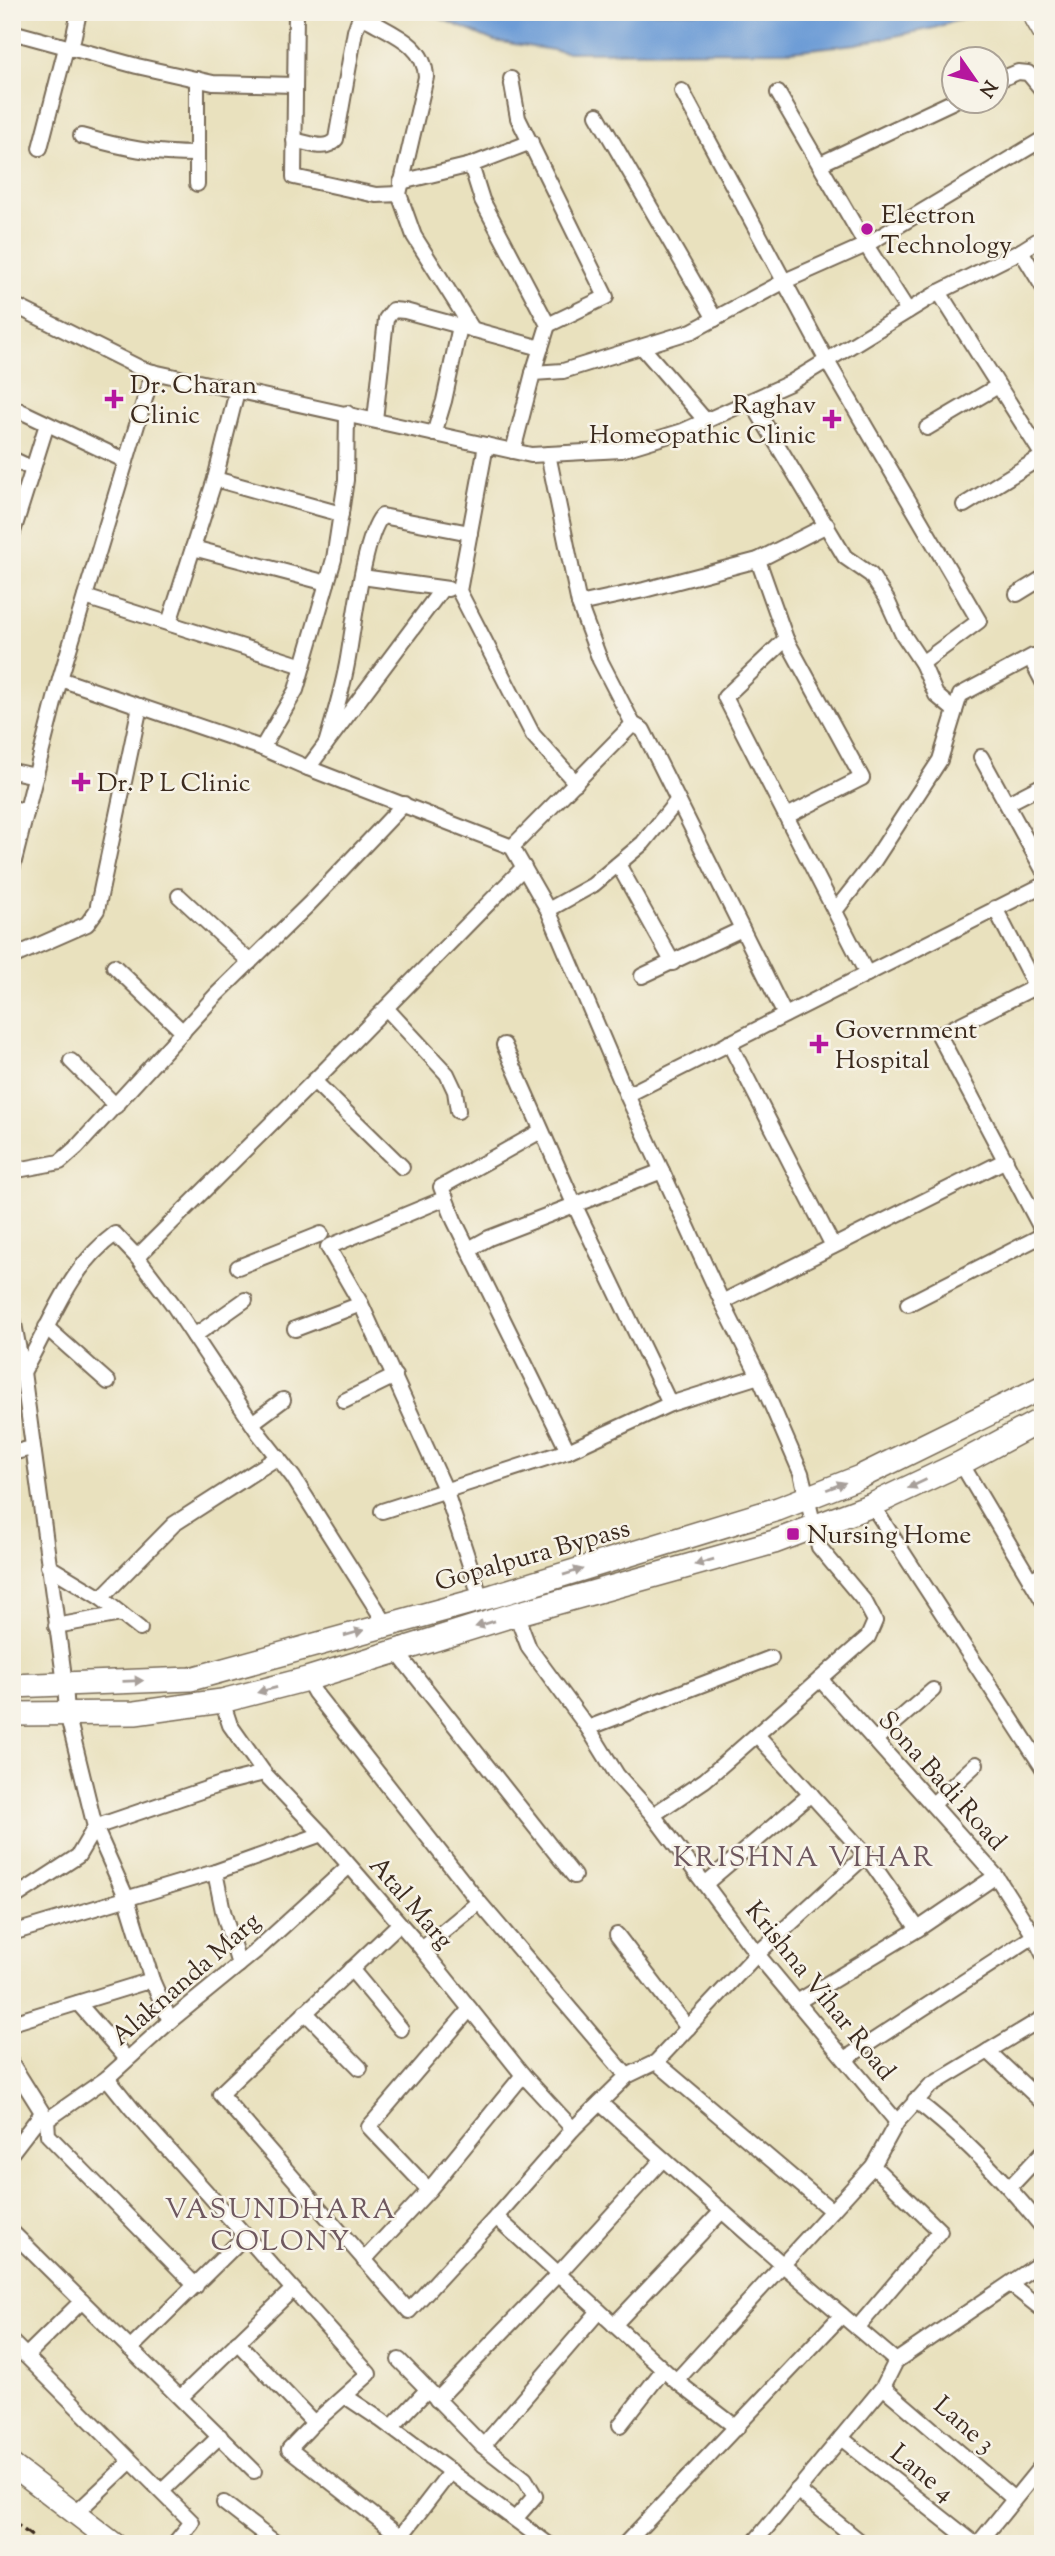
<svg xmlns="http://www.w3.org/2000/svg" width="1055" height="2556" viewBox="0 0 1055 2556" font-family="'Sorts Mill Goudy',serif">
<style>
.water{fill:#6d9cd6;stroke:#54637a;stroke-width:2}
.lines{fill:none;stroke-linecap:round;stroke-linejoin:round}
.street-casing{stroke:#786a56;stroke-width:18}
.secondary-casing{stroke:#786a56;stroke-width:24}
.primary-casing{stroke:#786a56;stroke-width:26}
.street{stroke:#fff;stroke-width:14}
.secondary{stroke:#fff;stroke-width:21}
.primary{stroke:#fff;stroke-width:23}
.rail{stroke:#3b2a1e;stroke-width:3.5;stroke-dasharray:10 5;stroke-linecap:butt}
.oneway{fill:#a79f9a}
.poi-dot{fill:#b5179e;stroke:#f7f3e8;stroke-width:2.5}
.labels{text-anchor:middle;stroke-width:5;stroke-linejoin:round;paint-order:stroke}
.poi-label{font-size:26px;fill:#3b2a1e;stroke:#f7f3e8;text-anchor:start}
.street-label{font-size:26px;fill:#3b2a1e;stroke:#f7f3e8}
.neighbourhood-label{font-size:28px;letter-spacing:2px;fill:#6e585f;stroke:#f7f3e8}
</style>
<rect width="100%" height="100%" fill="#f7f3e8"/>
<filter id="ink" filterUnits="userSpaceOnUse"><feTurbulence type="fractalNoise" baseFrequency=".0143" numOctaves="2"/><feDisplacementMap in="SourceGraphic" scale="14" xChannelSelector="R" yChannelSelector="G"/><feConvolveMatrix kernelMatrix="1 2 1 2 8 2 1 2 1" color-interpolation-filters="sRGB"/></filter>
<filter id="wash" filterUnits="userSpaceOnUse"><feTurbulence type="fractalNoise" baseFrequency=".00686" numOctaves="4" result="noise"/><feDisplacementMap in="SourceGraphic" scale="28" xChannelSelector="R" yChannelSelector="G"/><feGaussianBlur stdDeviation="1.57" result="paint"/><feColorMatrix in="noise" values="0 0 0 0 0 0 0 0 0 0 0 0 0 0 0 0 0 1.4 0 .05"/><feComposite in="paint" operator="in"/></filter>
<g filter="url(#wash)">
<rect width="100%" height="100%" fill="#e9e1be"/>
<!-- water -->
<path class="water" d="M425 12H981L934 28 856 44 791 51 566 52 494 41Z"/>
</g>
<g filter="url(#ink)">
<g class="lines">
<defs>
<g id="street">
<path d="M296 12 294 177 376 195 399 194 414 236 473 330"/>
<path d="M12 32 137 66 213 83 295 85"/>
<path d="M71 49 79 12"/>
<path d="M197 79V184"/>
<path d="M511 79 518 118 606 297 548 325"/>
<path d="M996 81 1018 72 1028 73 1043 91"/>
<path d="M682 91 827 361 979 621 922 663"/>
<path d="M778 93 866 245 908 311"/>
<path d="M597 115 715 319"/>
<path d="M81 136C124 148 153 154 197 154"/>
<path d="M294 140C309 143 326 152 336 139L355 31 358 22 363 18 369 20C393 34 425 45 426 77L399 194"/>
<path d="M40 148 66 48"/>
<path d="M820 164 954 101"/>
<path d="M471 165 482 200 548 325 533 373"/>
<path d="M401 182 471 165 531 142"/>
<path d="M1021 251 1043 287"/>
<path d="M939 292 1043 456"/>
<path d="M12 304 142 369 153 372 531 455 621 450 683 431 790 383 939 292 1021 251 1043 237"/>
<path d="M642 347 706 421"/>
<path d="M751 401 845 557 871 575 887 600 902 633 922 663 936 695 955 711 940 760 874 861 835 911"/>
<path d="M12 407 126 461"/>
<path d="M375 420 386 319 393 310 405 311 541 348"/>
<path d="M927 428 998 386"/>
<path d="M434 434 444 401 460 326"/>
<path d="M486 445 459 591 533 735 576 783"/>
<path d="M513 451 533 373 563 371 692 331 785 281 866 245 1043 139"/>
<path d="M548 454 579 604 600 660 633 724 643 730 785 1015"/>
<path d="M12 459 33 469"/>
<path d="M215 479 341 514"/>
<path d="M964 505 1043 456"/>
<path d="M12 535 47 424"/>
<path d="M193 548 327 583"/>
<path d="M758 560 786 639 862 778 787 816"/>
<path d="M362 577 448 589"/>
<path d="M1017 594 1043 578"/>
<path d="M85 597 303 666"/>
<path d="M579 604 644 590 758 560 827 525"/>
<path d="M169 623 215 479 237 391"/>
<path d="M786 639 725 697 867 974"/>
<path d="M1043 654 1039 656 1034 665 1043 682"/>
<path d="M60 679 262 748 308 768 512 847 548 910 627 1095 722 1302 759 1376 801 1473 819 1547 865 1602 875 1621 868 1637 705 1780 653 1815"/>
<path d="M955 711 960 695 1033 656"/>
<path d="M326 744C334 717 342 691 347 664 353 633 363 537 382 516L470 533"/>
<path d="M262 748 296 690 334 559 346 480 347 413"/>
<path d="M981 757 1043 870"/>
<path d="M308 768 442 589"/>
<path d="M12 771 36 776"/>
<path d="M1008 803 1043 785"/>
<path d="M12 808 27 811"/>
<path d="M512 847 633 724"/>
<path d="M618 864 673 963"/>
<path d="M12 869 60 679 153 372"/>
<path d="M179 896 250 962"/>
<path d="M995 908 1043 1001"/>
<path d="M548 910 593 885 643 843 677 801"/>
<path d="M12 957 87 924 97 910 140 706"/>
<path d="M114 966 183 1032"/>
<path d="M642 976 742 929"/>
<path d="M1035 987 939 1035 1043 1232"/>
<path d="M386 1008 447 1074 455 1091 458 1111"/>
<path d="M729 1043 833 1246"/>
<path d="M504 1045 575 1206 670 1404"/>
<path d="M71 1061 116 1106"/>
<path d="M314 1081 402 1167"/>
<path d="M627 1095 1043 885"/>
<path d="M541 1131 441 1187 454 1220 568 1451 670 1404 759 1376"/>
<path d="M12 1171 60 1162 77 1147 216 995 309 904 404 804"/>
<path d="M446 1198 328 1247 361 1304 445 1489 481 1599"/>
<path d="M469 1249 489 1238 662 1171"/>
<path d="M137 1257 326 1069 524 867"/>
<path d="M238 1267 321 1234"/>
<path d="M722 1302 1006 1160"/>
<path d="M908 1304 1043 1235"/>
<path d="M12 1313 23 1372 65 1684 67 1713 95 1827 78 1856 12 1899"/>
<path d="M46 1327 108 1382"/>
<path d="M295 1329 361 1304"/>
<path d="M194 1336 245 1300"/>
<path d="M23 1372C52 1323 67 1269 115 1234L137 1257 172 1303 260 1435 293 1477 386 1624"/>
<path d="M344 1401 395 1376"/>
<path d="M252 1423 283 1400"/>
<path d="M12 1453 32 1448"/>
<path d="M961 1463 1043 1601"/>
<path d="M872 1505 1043 1768"/>
<path d="M382 1511 568 1451"/>
<path d="M48 1566 101 1598 174 1524 278 1457"/>
<path d="M1030 1580 1043 1573"/>
<path d="M101 1598 140 1629"/>
<path d="M516 1614 529 1648 588 1728 617 1775 653 1815 757 1954 897 2122"/>
<path d="M56 1626 121 1614"/>
<path d="M396 1651 574 1876"/>
<path d="M307 1679 315 1693 479 1902 627 2076"/>
<path d="M820 1679 996 1876 1034 1936 1043 1954"/>
<path d="M222 1701 230 1725 264 1773 322 1834 422 1949 523 2075 573 2129"/>
<path d="M588 1728 771 1658"/>
<path d="M757 1735 866 1855 918 1929"/>
<path d="M875 1740 933 1690"/>
<path d="M933 1804 976 1764"/>
<path d="M215 1872 223 1911 239 1965"/>
<path d="M705 1884 811 1794"/>
<path d="M399 1924 220 2094 409 2311 496 2217 573 2129 627 2076 656 2062 757 1954 866 1855"/>
<path d="M12 1933 215 1872 322 1834"/>
<path d="M617 1935 688 2028"/>
<path d="M422 1949 479 1902"/>
<path d="M351 1969 401 2029"/>
<path d="M797 2002 918 1929 996 1876"/>
<path d="M78 2003 127 2059"/>
<path d="M305 2012 360 2068"/>
<path d="M170 2021 152 1980 127 1899 95 1827 224 1783 264 1773"/>
<path d="M12 2023 152 1980"/>
<path d="M988 2051 1043 2103"/>
<path d="M845 2059 1034 1936"/>
<path d="M656 2062 832 2211"/>
<path d="M12 2064 47 2120 48 2135 196 2286"/>
<path d="M107 2078 132 2109 369 2374 314 2423 289 2449 410 2544"/>
<path d="M915 2100C963 2136 1005 2181 1043 2228"/>
<path d="M600 2103 783 2265 896 2361"/>
<path d="M47 2120 107 2078 170 2021 257 1950 349 1866"/>
<path d="M12 2152 42 2113"/>
<path d="M1010 2187 1043 2152"/>
<path d="M429 2190 369 2127 470 2009"/>
<path d="M496 2217 676 2381 737 2428"/>
<path d="M12 2232 254 2471"/>
<path d="M364 2260 429 2190 523 2075"/>
<path d="M1010 2284 1043 2310"/>
<path d="M614 2325 722 2211"/>
<path d="M857 2328 940 2231 873 2166"/>
<path d="M12 2342 192 2522 174 2544"/>
<path d="M237 2342 314 2423"/>
<path d="M130 2349 245 2236"/>
<path d="M26 2356 82 2301"/>
<path d="M399 2360 483 2446 525 2479 535 2496 515 2519"/>
<path d="M676 2381 873 2166 897 2122 930 2086 1043 2018"/>
<path d="M883 2387 1014 2499"/>
<path d="M345 2396 381 2420 548 2544"/>
<path d="M181 2397 293 2289"/>
<path d="M437 2400 558 2274 663 2159"/>
<path d="M620 2425 663 2370"/>
<path d="M392 2427 427 2390"/>
<path d="M841 2438 975 2544"/>
<path d="M483 2446 599 2311"/>
<path d="M797 2490 863 2544"/>
<path d="M162 2491 220 2436"/>
<path d="M224 2503 277 2544"/>
<path d="M75 2514 130 2462"/>
<path d="M401 2536 451 2471"/>
<path d="M625 2544 842 2315"/>
<path d="M753 2544 883 2387 896 2361 1043 2261"/>
<path d="M978 2544 1043 2464"/>
</g>
<g id="secondary">
<path d="M1032 12 1043 31"/>
<path d="M12 2465 115 2544"/>
</g>
<g id="primary">
<path d="M12 1686 191 1679 493 1596 778 1509 860 1477 1043 1387"/>
<path d="M12 1714 135 1713 222 1701 307 1679 516 1614 774 1542 872 1505 961 1463 1043 1419"/>
</g>
</defs>
<!-- street casing -->
<use href="#street" class="street-casing"/>
<!-- secondary casing -->
<use href="#secondary" class="secondary-casing"/>
<!-- primary casing -->
<use href="#primary" class="primary-casing"/>
<!-- street -->
<use href="#street" class="street"/>
<!-- secondary -->
<use href="#secondary" class="secondary"/>
<!-- primary -->
<use href="#primary" class="primary"/>
<!-- rail -->
<path class="rail" d="M12 2521 42 2544"/>
</g>
<!-- one-way arrows -->
<defs><path id="oneway-solid" d="M-6-.8H1V-3.2L6.5 0L1 3.2V.8H-6Z" transform="scale(1.75)"/></defs>
<g class="oneway">
<use href="#oneway-solid" transform="translate(917 1484) rotate(155)"/>
<use href="#oneway-solid" transform="translate(836 1486) rotate(-21)"/>
<use href="#oneway-solid" transform="translate(704 1562) rotate(164)"/>
<use href="#oneway-solid" transform="translate(573 1572) rotate(-17)"/>
<use href="#oneway-solid" transform="translate(485 1624) rotate(163)"/>
<use href="#oneway-solid" transform="translate(354 1633) rotate(-16)"/>
<use href="#oneway-solid" transform="translate(133 1681) rotate(-2)"/>
<use href="#oneway-solid" transform="translate(267 1690) rotate(165)"/>
</g>
</g>
<!-- markers -->
<g class="poi-dot">
<circle cx="867" cy="229" r="7"/>
<path d="M110.5 388.5h7v7h7v7h-7v7h-7v-7h-7v-7h7z"/>
<path d="M828.5 408.5h7v7h7v7h-7v7h-7v-7h-7v-7h7z"/>
<path d="M77.5 771.5h7v7h7v7h-7v7h-7v-7h-7v-7h7z"/>
<path d="M815.5 1033.5h7v7h7v7h-7v7h-7v-7h-7v-7h7z"/>
<rect x="786" y="1527" width="14" height="14" rx="3.5"/>
</g>
<g class="labels">
<!-- poi labels -->
<g class="poi-label">
<text x="881" y="223">Electron<tspan x="881" dy="30">Technology</tspan></text>
<text x="130" y="393">Dr. Charan<tspan x="130" dy="30">Clinic</tspan></text>
<text x="816" y="413" text-anchor="end">Raghav<tspan x="816" dy="30">Homeopathic Clinic</tspan></text>
<text x="97" y="791">Dr. P L Clinic</text>
<text x="835" y="1038">Government<tspan x="835" dy="30">Hospital</tspan></text>
<text x="807" y="1543">Nursing Home</text>
</g>
<!-- street labels -->
<g class="street-label">
<text transform="translate(532 1554) rotate(-16)" y="9">Gopalpura Bypass</text>
<text transform="translate(943 1780) rotate(48)" y="9">Sona Badi Road</text>
<text transform="translate(412 1902) rotate(49)" y="9">Atal Marg</text>
<text transform="translate(185 1978) rotate(-41)" y="9">Alaknanda Marg</text>
<text transform="translate(821 1990) rotate(51)" y="9">Krishna Vihar Road</text>
<text transform="translate(965 2424) rotate(41)" y="9">Lane 3</text>
<text transform="translate(923 2472) rotate(39)" y="9">Lane 4</text>
</g>
<!-- neighbourhood labels -->
<g class="neighbourhood-label">
<text x="804" y="1866">KRISHNA VIHAR</text>
<text x="281" y="2218">VASUNDHARA<tspan x="281" dy="32">COLONY</tspan></text>
</g>
</g>
<!-- margin -->
<rect width="1055" height="2556" fill="none" stroke="#f7f3e8" stroke-width="42"/>
<!-- north arrow -->
<g transform="translate(975 80) rotate(124)"><circle r="33" fill="#f7f3e8" stroke="#aca397" stroke-width="2"/>
<path d="M0-5L12 26L0 18L-12 26Z" fill="#b5179e"/>
<text y="-10" font-size="19" font-weight="bold" text-anchor="middle" fill="#3b2a1e">N</text>
</g>
</svg>
